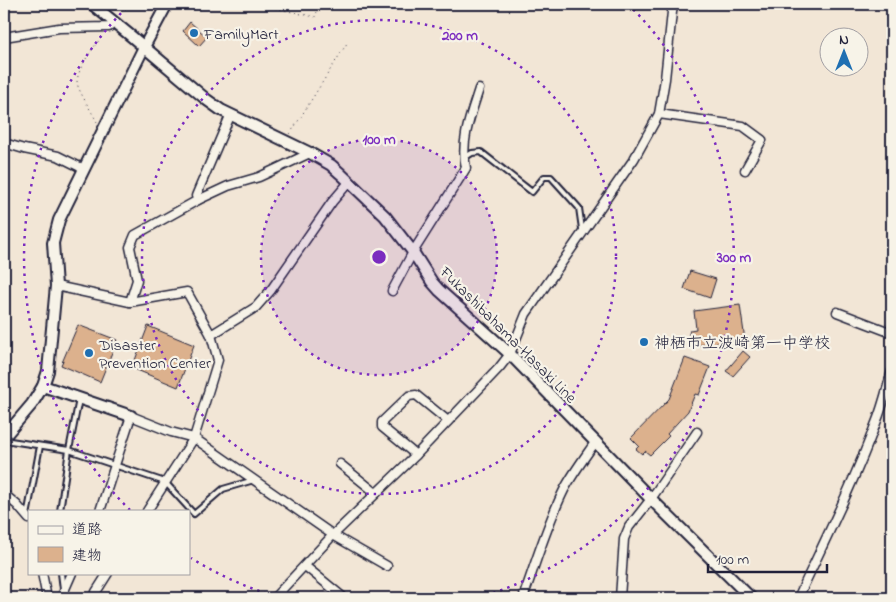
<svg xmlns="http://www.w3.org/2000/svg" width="896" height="602" viewBox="0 0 896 602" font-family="'Indie Flower','Klee One',sans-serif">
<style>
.building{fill:#dcb18d;stroke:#22223b}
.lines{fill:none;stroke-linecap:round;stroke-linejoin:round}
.lane-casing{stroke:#22223b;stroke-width:8}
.street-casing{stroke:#22223b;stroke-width:11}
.secondary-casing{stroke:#22223b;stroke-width:14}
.path{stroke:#22223b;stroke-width:1;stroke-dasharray:1 4;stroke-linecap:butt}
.lane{stroke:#f7f3e8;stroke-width:4}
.street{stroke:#f7f3e8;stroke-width:8}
.secondary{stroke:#f7f3e8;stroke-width:10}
.ring{fill:none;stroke:#7b2cbf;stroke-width:2.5;stroke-dasharray:2.5 5}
.poi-dot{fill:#1f6fb2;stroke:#f7f3e8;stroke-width:2}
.labels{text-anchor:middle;stroke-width:4.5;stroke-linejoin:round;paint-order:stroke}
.poi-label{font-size:16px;fill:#22223b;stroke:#f7f3e8;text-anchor:start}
.street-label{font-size:16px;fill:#22223b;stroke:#f7f3e8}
.centre{fill:#7b2cbf;stroke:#f7f3e8;stroke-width:2.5}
.ring-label{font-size:15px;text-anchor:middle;font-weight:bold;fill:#7b2cbf;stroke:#f7f3e8;stroke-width:4.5;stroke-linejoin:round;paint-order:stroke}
</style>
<rect width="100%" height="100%" fill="#f2e6d6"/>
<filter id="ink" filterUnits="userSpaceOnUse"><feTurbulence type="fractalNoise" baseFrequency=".02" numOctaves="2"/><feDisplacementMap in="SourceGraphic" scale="10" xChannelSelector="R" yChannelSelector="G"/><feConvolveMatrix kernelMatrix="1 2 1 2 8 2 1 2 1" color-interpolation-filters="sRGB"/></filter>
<g filter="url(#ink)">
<!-- building -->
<g class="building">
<path d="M190 22 207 37 199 46 183 31Z"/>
<path d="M690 271 716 279 710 298 684 289Z"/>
<path d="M740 305 745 340 693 346 688 338 690 330 696 329 694 311Z"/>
<path d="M78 325 117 340 100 382 61 365Z"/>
<path d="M148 326 194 345 178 387 132 368Z"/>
<path d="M743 351 750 357 733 376 726 371Z"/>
<path d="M685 358 710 367 699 395 695 394 688 411 667 434 669 436 650 455 645 451 642 454 636 449 639 446 631 438 669 399Z"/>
</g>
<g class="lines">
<defs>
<g id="lane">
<path d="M464 158 472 153 481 152 532 192 544 177H551L579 208 582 229 584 231"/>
<path d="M4 440 69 450 165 482 194 514 223 489 254 480"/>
<path d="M60 511 69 450 79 399"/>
<path d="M27 516 40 446"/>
<path d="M61 573 63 589"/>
</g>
<g id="street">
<path d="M4 37 59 28 109 27 115 23"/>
<path d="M659 114 743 126 762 140 745 170"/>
<path d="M4 143 24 149 58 156 84 169"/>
<path d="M198 200 196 196 230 116"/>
<path d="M56 286 130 302"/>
<path d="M392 291 413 252 466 168C460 141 471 114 479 89"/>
<path d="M837 312 892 333"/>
<path d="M211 335 256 307 271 290 332 202 350 181"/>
<path d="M416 455 382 427V422L409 396 416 395 448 421"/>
<path d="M340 464 376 493"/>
<path d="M4 494 17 505 29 519"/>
<path d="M100 511 131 416 171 432 194 438 333 535 387 566"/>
<path d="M147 511 194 438 218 360 211 335 187 292 130 302 137 280 130 247 135 235 198 200 228 186 259 177 310 153"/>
<path d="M305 566 344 598"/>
<path d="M42 573 47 598"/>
<path d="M61 598 72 573"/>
<path d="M94 598 96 592 108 573"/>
<path d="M274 598 333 535 416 455 499 368 510 354 526 314 634 159 659 114 665 79 672 12 674 4"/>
<path d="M523 598C536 562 547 524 564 490 573 473 585 457 596 441"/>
<path d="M620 598 624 539 629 527 651 499 697 432"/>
<path d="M798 598C825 540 854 482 876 423 883 406 887 388 892 371"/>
</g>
<g id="secondary">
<path d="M92 4 131 36 207 100 221 110 310 153 331 165 341 174 385 216 413 252 432 282 439 290 510 354 651 499 751 598"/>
<path d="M43 386 131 416"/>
<path d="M4 437 32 404 43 386 48 371 56 286 53 243 59 220 144 47 167 4"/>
</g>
</defs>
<!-- lane casing -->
<use href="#lane" class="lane-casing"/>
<!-- street casing -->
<use href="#street" class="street-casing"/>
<!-- secondary casing -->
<use href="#secondary" class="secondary-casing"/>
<!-- path -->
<g class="path">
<path d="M256 4 315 17 320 4"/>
<path d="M176 7 203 4"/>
<path d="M97 122C93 114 78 90 77 83 77 68 94 47 103 35"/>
<path d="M290 134 349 40"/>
</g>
<!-- lane -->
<use href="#lane" class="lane"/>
<!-- street -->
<use href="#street" class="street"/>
<!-- secondary -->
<use href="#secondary" class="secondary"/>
</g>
</g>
<!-- distance rings -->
<circle cx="379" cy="257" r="118" fill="#7b2cbf" fill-opacity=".12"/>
<g class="ring">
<circle cx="379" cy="257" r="118"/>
<circle cx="379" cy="257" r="237"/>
<path d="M281 598A355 355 0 0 1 191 558M130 510A355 355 0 0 1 130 4M628 4A355 355 0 0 1 477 598"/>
</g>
<!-- markers -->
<g class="poi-dot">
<circle cx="194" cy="33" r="5"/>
<circle cx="644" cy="342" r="5"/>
<circle cx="89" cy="353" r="5"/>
</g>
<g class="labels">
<!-- poi labels -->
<g class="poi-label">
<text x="204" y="39">FamilyMart</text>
<text x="654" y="348">神栖市立波崎第一中学校</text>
<text x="99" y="350">Disaster<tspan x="99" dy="18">Prevention Center</tspan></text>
</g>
<!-- street labels -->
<g class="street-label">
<text transform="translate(509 334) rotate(45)" y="6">Fukashibahama-Hasaki Line</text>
</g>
</g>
<circle cx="379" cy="257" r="8" class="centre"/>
<g class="ring-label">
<text x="460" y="40">200 m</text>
<text x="379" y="144">100 m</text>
<text x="734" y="262">300 m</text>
</g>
<!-- margin -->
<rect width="896" height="602" fill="none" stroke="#f7f3e8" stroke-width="20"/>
<rect x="10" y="10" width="876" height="582" fill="none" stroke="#22223b" stroke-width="2" filter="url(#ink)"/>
<!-- legend -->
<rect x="28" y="510" width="162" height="65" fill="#f7f3e8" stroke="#a29fa3"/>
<rect x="38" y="526" width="25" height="8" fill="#f7f3e8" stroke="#a29fa3"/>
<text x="72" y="534" font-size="15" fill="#22223b">道路</text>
<rect x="38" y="547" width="25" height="15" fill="#dcb18d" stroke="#a29fa3"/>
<text x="72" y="560" font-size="15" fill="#22223b">建物</text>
<!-- north arrow -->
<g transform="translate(844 52)"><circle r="24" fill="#f7f3e8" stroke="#a29fa3"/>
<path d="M0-4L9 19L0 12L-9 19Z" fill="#1f6fb2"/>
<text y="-8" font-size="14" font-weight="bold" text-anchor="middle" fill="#22223b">N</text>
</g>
<!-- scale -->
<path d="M708 564v8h119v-8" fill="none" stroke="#22223b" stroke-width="2.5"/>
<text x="716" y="564" font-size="15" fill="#22223b" stroke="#f7f3e8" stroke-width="4" paint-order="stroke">100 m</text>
</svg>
